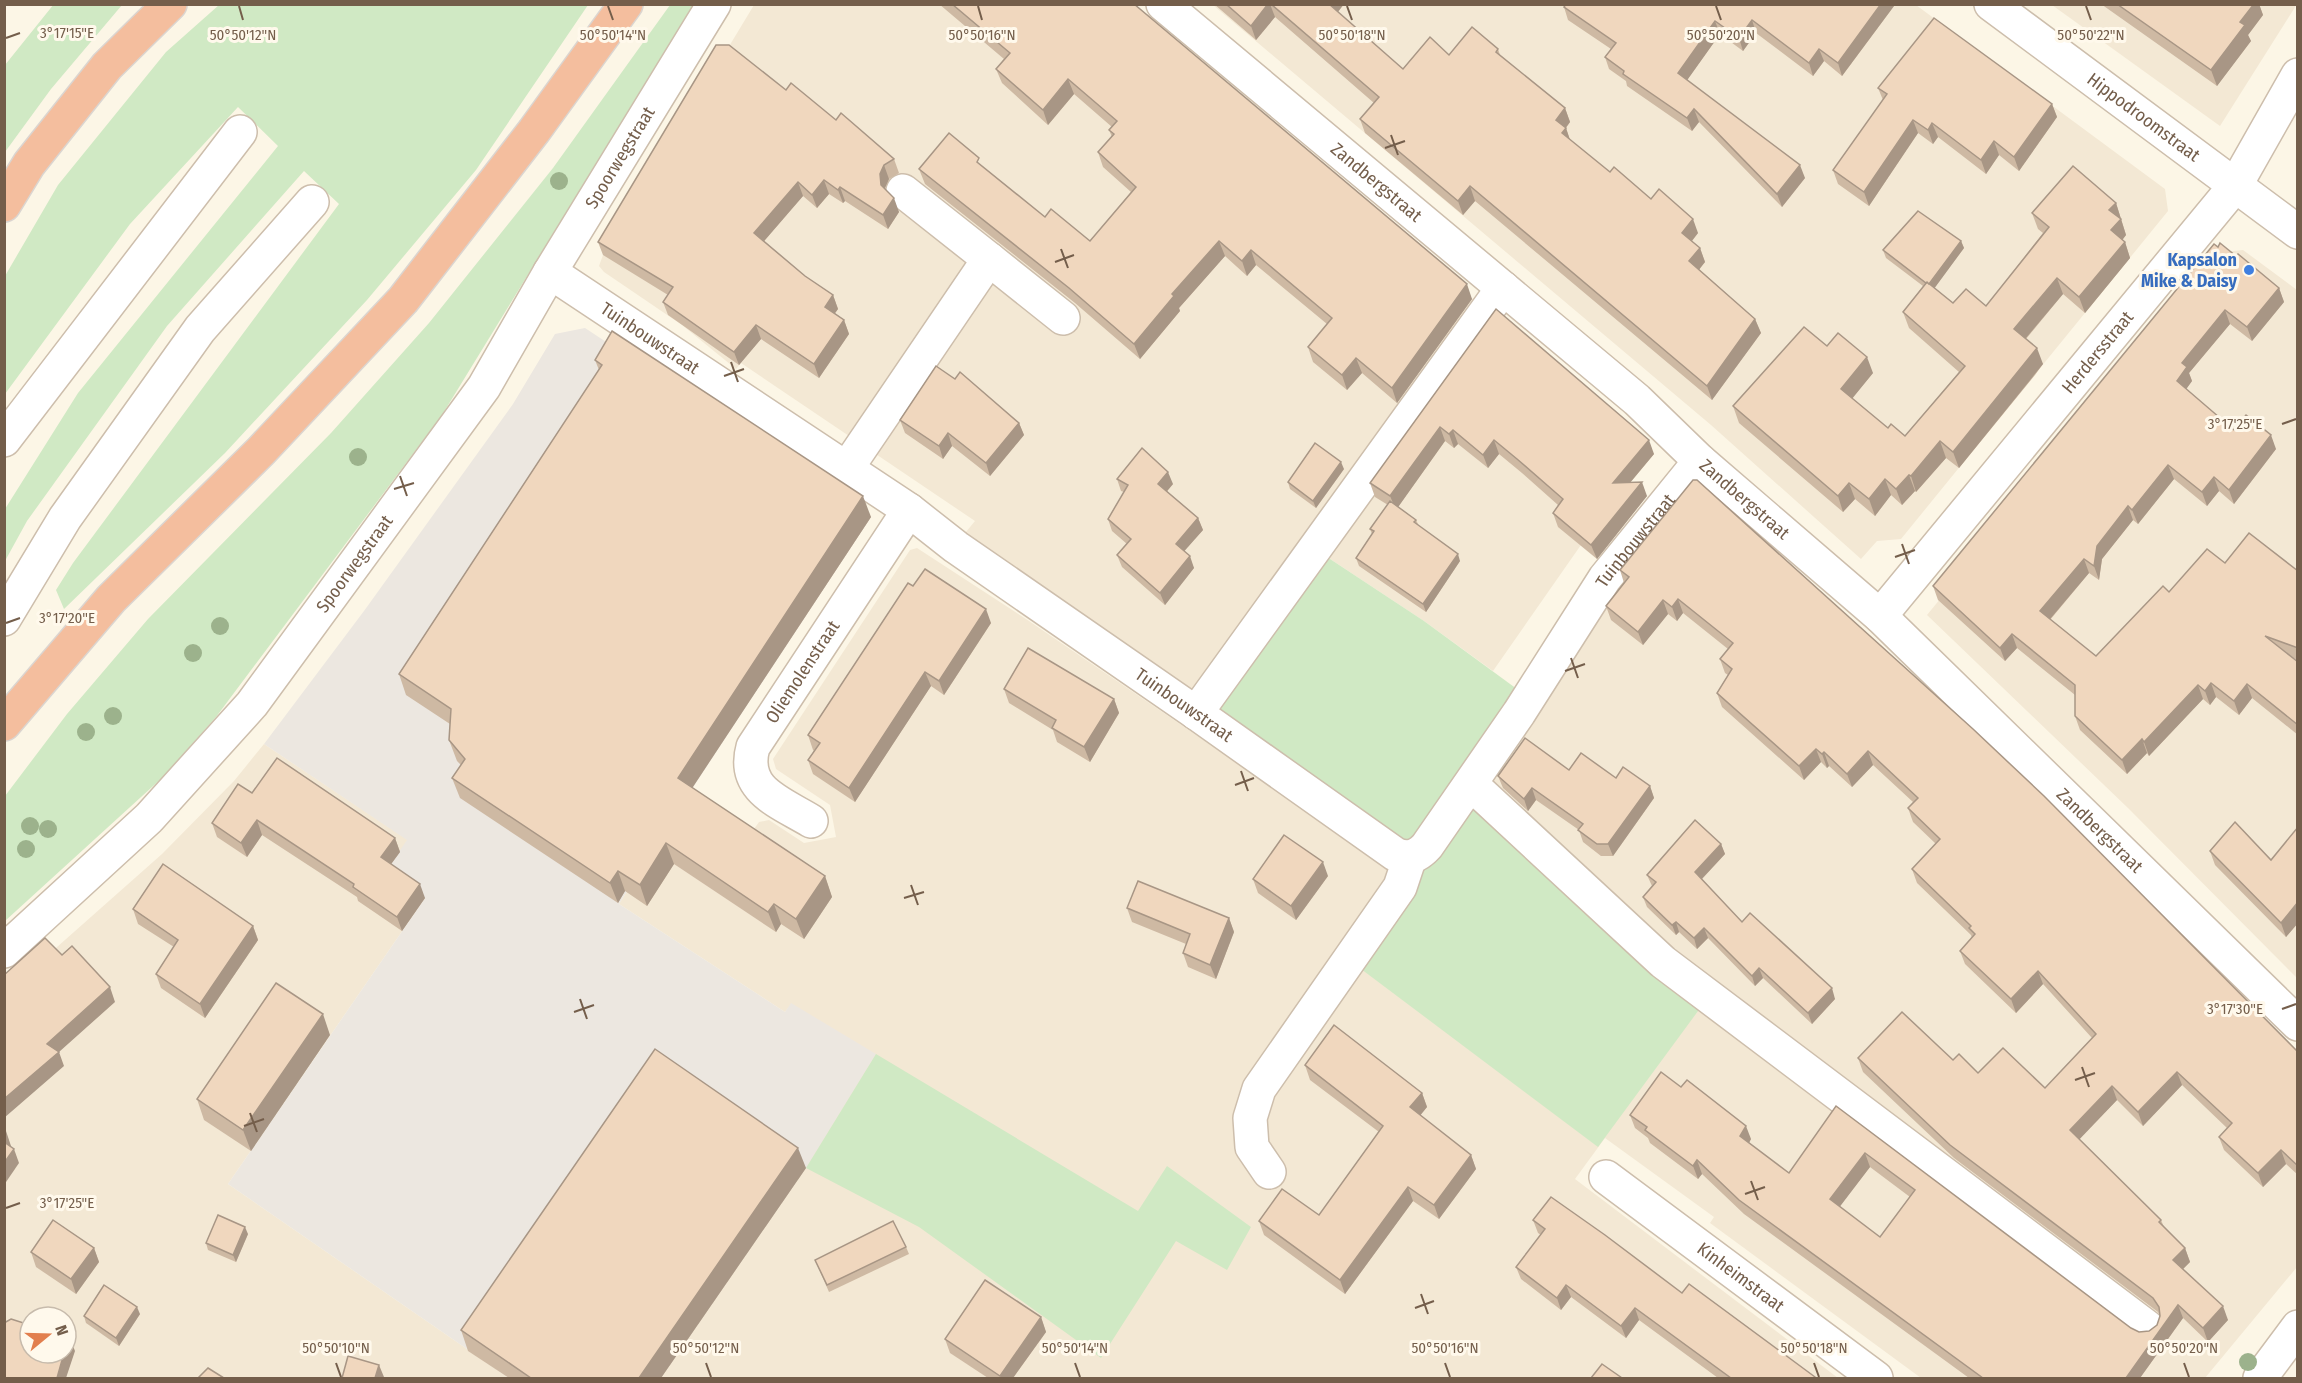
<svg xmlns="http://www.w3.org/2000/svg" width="2302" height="1383" viewBox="0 0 2302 1383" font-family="'Fira Sans Condensed',sans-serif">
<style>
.residential{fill:#f3e8d4;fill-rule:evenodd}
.industrial{fill:#ece7e0}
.green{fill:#d0e9c4}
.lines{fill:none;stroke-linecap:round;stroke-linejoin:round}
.minor-casing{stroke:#cdbeac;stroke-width:36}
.highway-casing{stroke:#dbd5d0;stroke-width:36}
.minor{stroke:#fff;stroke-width:33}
.highway{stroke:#f4be9e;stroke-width:33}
.tree{fill:#9cb28c}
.wall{fill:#ceb9a3;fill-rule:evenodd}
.shaded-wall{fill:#a89685}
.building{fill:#f0d7be;stroke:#a89685;stroke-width:1.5;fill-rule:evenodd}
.ticks{fill:none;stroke:#745e4b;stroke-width:2}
.shop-dot{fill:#3f7fe0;stroke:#fff9ec;stroke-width:2}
.labels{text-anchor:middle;stroke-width:6;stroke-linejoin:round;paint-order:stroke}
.street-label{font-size:18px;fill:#745e4b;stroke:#fff9ec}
.shop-label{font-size:18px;font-weight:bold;fill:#366cbe;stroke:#fff9ec;text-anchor:end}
.ticks-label{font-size:15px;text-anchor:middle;fill:#745e4b;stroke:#fff9ec;stroke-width:6;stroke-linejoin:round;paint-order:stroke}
</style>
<rect width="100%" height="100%" fill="#fcf6e6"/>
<!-- residential -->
<g class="residential">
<path d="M2297 4 2220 126 2052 5Z"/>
<path d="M754 5H1123L1480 305 1597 522 1493 671 1424 621 1315 549 1201 706 961 538 975 521 741 363 736 369 682 325 604 272 599 266 603 255Z"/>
<path d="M1213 5H1916L2165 189 2168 211 1901 539 1877 541 1861 559 1711 425Z"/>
<path d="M2243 250 2297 290V978L2128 808 1927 615 2224 252Z"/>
<path d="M1660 531 2297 1062V1267L2205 1378H1921L1710 1223 1714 1217 1605 1138 1575 1179 1838 1378H661L792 1003 785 1012 619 904 692 789 754 829 759 822 769 820 804 843 836 837 830 805 776 769 773 759 910 550 917 548 1029 621 1413 883 1588 629Z"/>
<path d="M264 744 408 840 425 898 228 1184 509 1378H5L4 994 162 854 234 781ZM30 1317H66V1353H30Z"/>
</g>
<!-- industrial -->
<path class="industrial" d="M585 328 871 517 692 789 619 904 785 1012 791 1003 876 1054 806 1168 661 1378H509L228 1184 425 898 386 871 407 840 264 744 364 611 513 404 555 334Z"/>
<!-- green -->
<g class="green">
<path d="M54 4 122 5 51 89 5 152V65Z"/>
<path d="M219 5H588L476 170 367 300 225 453 64 609 56 590 73 563 339 204 304 171 167 326 27 521 5 561V509L78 393 278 146 238 107 130 224 5 394V276L58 185 166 52Z"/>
<path d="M670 5H693L442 415 216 717 163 777 5 921V796L67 714 148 619 331 433 429 323 553 168Z"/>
<path d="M1324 555 1424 621 1521 692 1414 843 1403 845 1210 713Z"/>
<path d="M1472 799 1701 1007 1598 1147 1361 969 1413 883Z"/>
<path d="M876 1054 1138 1211 1167 1166 1251 1227 1227 1270 1176 1241 1101 1358 919 1227 806 1168Z"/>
</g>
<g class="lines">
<defs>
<g id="minor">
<path id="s1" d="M1163 4 1637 400 1700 461 1880 616 2298 1024"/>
<path id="s2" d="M1991 4 2298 232"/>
<path d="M989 259 1063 318"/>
<path id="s3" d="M550 272 909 510 956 547 1196 713 1395 854C1408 860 1418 856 1427 846L1519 713 1605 578 1700 461"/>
<path d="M4 440 240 132"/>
<path d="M847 468 989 259 903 191"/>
<path id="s4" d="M1880 616 2235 186 2298 75"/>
<path d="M4 619 65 518 200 329 312 202"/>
<path d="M1196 713 1503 288"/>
<path d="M1471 784 1663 962 2147 1327"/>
<path id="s5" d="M811 821C780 802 741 790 753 747L909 510"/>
<path id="s6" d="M4 951 149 818 252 704 484 387 550 272 714 4"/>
<path d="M1269 1172 1252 1147 1250 1118 1259 1089 1400 887 1410 857"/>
<path id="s7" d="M1606 1177 1876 1378"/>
<path d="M2260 1378 2298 1327"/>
</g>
<g id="highway">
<path d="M4 205 29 164 107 66 170 4"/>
<path d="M4 724 111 599 261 451 403 300 534 131 626 4"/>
</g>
</defs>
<!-- minor casing -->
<use href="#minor" class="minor-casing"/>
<!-- highway casing -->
<use href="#highway" class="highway-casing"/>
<!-- minor -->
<use href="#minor" class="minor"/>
<!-- highway -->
<use href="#highway" class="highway"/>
</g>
<!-- trees -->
<g class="tree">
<circle cx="559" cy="181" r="9"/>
<circle cx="358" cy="457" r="9"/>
<circle cx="220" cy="626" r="9"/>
<circle cx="193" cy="653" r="9"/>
<circle cx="113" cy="716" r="9"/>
<circle cx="86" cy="732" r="9"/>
<circle cx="30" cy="826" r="9"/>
<circle cx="48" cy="829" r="9"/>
<circle cx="26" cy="849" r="9"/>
<circle cx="2248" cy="1362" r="9"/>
</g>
<!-- wall -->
<g class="wall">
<path d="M939 4H1134L1472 299 1397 403 1362 373 1347 390 1313 362 1308 347 1327 324 1256 265 1247 276 1225 256 1179 308 1180 311 1140 359 1075 303 925 184 919 169 982 166 1045 217 1090 241 1131 192 1103 167 1098 152 1112 137 1109 130 1112 127 1074 94 1048 125 1002 83 996 69 1004 59Z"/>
<path d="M1214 4H1344L1338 12 1403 69 1449 55 1498 49 1500 55 1565 108 1570 122 1566 128 1570 140 1610 172 1651 199 1698 233 1692 241 1700 248 1705 262 1699 269 1755 319 1761 333 1712 400 1475 201 1463 215 1365 133 1360 119 1374 103 1275 17 1256 40Z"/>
<path d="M2101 4H2259L2263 15 2248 35 2251 41 2217 86Z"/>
<path d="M1894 6 1842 76 1824 61 1813 76 1756 33 1743 51 1720 34 1687 80 1805 178 1782 207 1699 122 1692 131 1627 86 1626 81 1609 69 1605 57 1611 49 1568 20 1564 7Z"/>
<path d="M1878 88 2052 104 2057 117 2019 171 1999 155 1986 174 1938 137 1933 144 1918 133 1869 206 1838 184 1833 170 1883 100Z"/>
<path d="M786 90 894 159 899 173 889 179 885 188 899 212 888 229 845 201 843 203 829 194 817 208 803 196 764 241 805 276 833 295 838 309 835 313 844 320 849 334 819 378 761 339 739 365 668 315 663 302 668 295 603 255 598 242Z"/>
<path d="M2116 203 2126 235 2122 240 2125 242 2130 258 2085 313 2063 294 2026 339 2043 364 2035 375 1959 468 1946 458 1916 492 1915 491 1902 505 1891 495 1875 516 1855 499 1843 512 1739 423 1733 406 1827 346 1873 373 1852 398 1888 428 1905 436 1959 372 1909 328 1903 312 1923 286 1886 258 1883 250 1961 241 1964 248 1934 288 1953 303 1986 306 2043 233 2038 229 2032 213Z"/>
<path d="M2218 247 2236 256 2279 288 2284 302 2252 341 2230 324 2189 373 2192 381 2186 389 2234 430 2276 449 2234 504 2219 491 2207 506 2174 479 2138 524 2133 520 2102 559 2099 580 2089 573 2050 620 2096 656 2169 592 2225 563 2298 571V660L2293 658 2298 662V735L2252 698 2239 715 2216 697 2210 705 2203 699 2149 756 2147 753 2127 774 2080 730 2075 716V695L2017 648 2005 661 1938 600 1933 586Z"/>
<path d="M1496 309 1654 454 1630 483 1647 496 1597 559 1558 527 1553 513 1558 505 1522 473 1499 454 1488 468 1458 444 1454 448 1445 441 1398 507 1416 520 1419 526 1460 561 1426 612 1359 566 1356 558 1372 534 1370 529 1388 505 1375 497 1370 483Z"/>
<path d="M595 360 871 517 692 788 825 876 832 897 804 939 781 924 776 932 674 864 647 906 625 891 618 903 460 798 452 778 461 765 457 761 449 740 450 724 406 695 399 674 599 370Z"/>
<path d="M900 420 1019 423 1024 435 990 476 952 446 943 459 905 433Z"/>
<path d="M1344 469 1316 508 1290 489 1288 482Z"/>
<path d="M1117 479 1173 484 1167 491 1198 518 1203 530 1184 551 1194 568 1165 605 1122 567 1117 555 1127 544 1112 531 1108 519 1124 492 1121 491Z"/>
<path d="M1693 480 2298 1052V1175L2286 1164 2263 1187 2224 1150 2219 1137 2227 1128 2182 1085 2143 1126 2117 1100 2079 1139 2161 1220 2164 1227 2185 1248 2190 1262 2183 1269 2228 1320 2208 1342 2183 1318 2140 1378H1969L1744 1214 1702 1174 1698 1179 1650 1143 1648 1138 1635 1128 1630 1115 1751 1139 1749 1143 1789 1173 1836 1106 2131 1328 2139 1332 2149 1331 2157 1325 2160 1316 2158 1312 1954 1158 1863 1072 1858 1058 1953 1060 1978 1073 2045 1088 2092 1038 2043 984 2016 1013 1965 964 1960 951 1972 938 1971 935 1917 883 1912 869 1936 844 1913 822 1908 808 1913 802 1873 765 1852 787 1829 766 1827 768 1821 762 1804 780 1722 707 1717 693 1728 675 1725 673 1720 659 1728 649 1683 613 1677 621 1668 614 1643 645 1611 620 1606 606 1624 583 1620 570ZM1870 1167 1910 1197 1880 1237 1839 1207Z"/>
<path d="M913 586 991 623 944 695 931 686 855 802 813 774 808 760 814 751 813 750 808 735Z"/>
<path d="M1004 689 1114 699 1119 713 1090 762 1057 742 1053 730 1009 703Z"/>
<path d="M1569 770 1616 778 1650 786 1654 798 1613 856H1601L1583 842 1579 830 1536 800 1528 811 1503 788 1498 776Z"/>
<path d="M252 793 395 838 400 852 391 864 425 898 402 931 358 901 357 897 262 835 247 857 217 837 212 823Z"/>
<path d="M2298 827V923L2286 937 2215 865 2210 851 2271 860Z"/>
<path d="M1721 844 1725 854 1702 879 1742 922 1835 999 1812 1024 1763 978 1755 986 1708 938 1697 949 1679 932 1676 935 1647 907 1643 897 1652 886 1647 875Z"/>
<path d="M1328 876 1296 920 1258 893 1253 879Z"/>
<path d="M1127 908 1229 918 1234 932 1216 979 1188 967 1183 953 1186 944 1132 922Z"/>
<path d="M133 909 253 926 258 940 205 1018 161 988 156 974 174 947 138 924Z"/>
<path d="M330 1035 251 1151 204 1120 197 1099Z"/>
<path d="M1305 1065 1422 1093 1427 1107 1420 1115 1471 1155 1476 1169 1439 1219 1413 1201 1345 1294 1264 1235 1259 1221 1319 1215 1379 1132 1310 1080Z"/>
<path d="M806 1168 661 1378H509L468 1351 461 1330Z"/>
<path d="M1533 1220 1682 1293 1815 1377 1816 1378H1718L1639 1320 1626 1338 1571 1297 1561 1310 1521 1279 1516 1267 1541 1235 1538 1233Z"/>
<path d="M248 1234 236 1262 208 1250 206 1243Z"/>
<path d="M906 1247 909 1254 829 1292 815 1260Z"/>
<path d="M94 1248 99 1262 76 1294 36 1267 31 1252Z"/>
<path d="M140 1314 119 1346 86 1323 84 1316Z"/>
<path d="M1041 1317 1046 1332 1013 1378H988L950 1353 945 1339Z"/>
</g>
<!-- shaded-wall -->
<g class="shaded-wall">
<path d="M1268 4H1270L1275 17 1256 40 1251 26Z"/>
<path d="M1328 4H1344L1333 18Z"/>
<path d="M1881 4H1894V6L1842 76 1838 63Z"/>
<path d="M2254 4H2259L2263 15 2248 35 2251 41 2217 86 2211 70 2240 22Z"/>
<path d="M1752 20 1756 33 1743 51 1739 38Z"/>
<path d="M1715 21 1720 34 1683 86 1678 73Z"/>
<path d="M1819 49 1824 61 1813 76 1809 63Z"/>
<path d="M1068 79 1074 94 1048 125 1043 110Z"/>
<path d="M2052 104 2057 117 2019 171 2014 157Z"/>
<path d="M1565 108 1570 122 1561 134 1556 120Z"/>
<path d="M1694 109 1699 122 1692 131 1687 118Z"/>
<path d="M1913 120 1918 133 1869 206 1864 192Z"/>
<path d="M1932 123 1938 137 1933 144 1928 130Z"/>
<path d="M1566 128 1571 143 1562 133Z"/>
<path d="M1994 141 1999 155 1986 174 1981 160Z"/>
<path d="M884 165 889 179 885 188 886 198 881 185 880 174Z"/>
<path d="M1800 165 1805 178 1782 207 1777 194Z"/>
<path d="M824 180 829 194 817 208 812 195Z"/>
<path d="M798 182 803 196 759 247 754 233Z"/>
<path d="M1470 186 1475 201 1463 215 1458 201Z"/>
<path d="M840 187 845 201 843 203 838 190Z"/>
<path d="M894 198 899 212 888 229 883 215Z"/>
<path d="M2116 203 2126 235 2117 247 2111 230 2109 210Z"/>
<path d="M1693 219 1698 233 1687 247 1682 233Z"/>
<path d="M1219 241 1225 256 1179 308 1180 311 1140 359 1134 344 1172 294Z"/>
<path d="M1961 241 1964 248 1931 293 1929 285Z"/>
<path d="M2125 242 2130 258 2085 313 2079 297Z"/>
<path d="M1700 248 1705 262 1695 275 1689 261Z"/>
<path d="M1251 250 1256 265 1247 276 1242 261Z"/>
<path d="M2057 278 2063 294 2020 345 2014 329Z"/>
<path d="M1467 284 1472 299 1397 403 1392 388Z"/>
<path d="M2279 288 2284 302 2252 341 2247 327Z"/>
<path d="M833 295 838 309 830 320 825 307Z"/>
<path d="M2225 310 2230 324 2189 373 2192 381 2182 395 2177 381 2182 363Z"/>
<path d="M1755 319 1761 333 1712 400 1707 386Z"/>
<path d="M844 320 849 334 819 378 814 364Z"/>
<path d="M756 325 761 339 739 365 734 352Z"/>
<path d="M2037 348 2043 364 1959 468 1953 452Z"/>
<path d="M1867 357 1873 373 1847 405 1841 389Z"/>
<path d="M1356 358 1362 373 1347 390 1342 375Z"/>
<path d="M1019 423 1024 435 990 476 986 463Z"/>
<path d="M1440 427 1445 441 1396 510 1390 496Z"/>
<path d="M1453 430 1458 444 1454 448 1449 434Z"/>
<path d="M948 433 952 446 943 459 939 446Z"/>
<path d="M2271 435 2276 449 2234 504 2229 490Z"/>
<path d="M1494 440 1499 454 1488 468 1483 455Z"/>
<path d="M1649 440 1654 454 1618 497 1613 483Z"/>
<path d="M1940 441 1946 458 1916 492 1911 476Z"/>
<path d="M1341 462 1344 469 1316 508 1313 501Z"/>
<path d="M2168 465 2174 479 2138 524 2132 510Z"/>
<path d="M1168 472 1173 484 1163 496 1158 484Z"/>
<path d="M1909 475 1915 491 1902 505 1896 489Z"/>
<path d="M2214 477 2219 491 2207 506 2202 492Z"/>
<path d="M1885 479 1891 495 1875 516 1869 499Z"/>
<path d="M1642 482 1647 496 1597 559 1591 545Z"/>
<path d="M1849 483 1855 499 1843 512 1838 496Z"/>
<path d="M863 496 871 517 685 799 678 778Z"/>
<path d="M2128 506 2133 520 2102 559 2099 580 2094 566 2097 546Z"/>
<path d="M1198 518 1203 530 1180 556 1176 544Z"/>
<path d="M1458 554 1460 561 1426 612 1423 604Z"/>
<path d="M1190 556 1194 568 1165 605 1160 593Z"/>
<path d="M2084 559 2089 573 2045 625 2040 611Z"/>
<path d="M1678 599 1683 613 1677 621 1672 607Z"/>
<path d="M1663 600 1668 614 1643 645 1638 632Z"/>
<path d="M986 609 991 623 944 695 939 681Z"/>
<path d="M2012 634 2017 648 2005 661 2000 648Z"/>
<path d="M925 672 931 686 855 802 849 788Z"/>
<path d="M2211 683 2216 697 2210 705 2205 691Z"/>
<path d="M2247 684 2252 698 2239 715 2234 701Z"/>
<path d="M2198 685 2203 699 2149 756 2144 742Z"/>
<path d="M1114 699 1119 713 1090 762 1084 747Z"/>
<path d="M2142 739 2147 753 2127 774 2122 760Z"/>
<path d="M1816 749 1821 762 1804 780 1799 766Z"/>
<path d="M1868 751 1873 765 1852 787 1847 774Z"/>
<path d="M1824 752 1829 766 1827 768 1822 754Z"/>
<path d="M1650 786 1654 798 1613 856 1608 844Z"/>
<path d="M1532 788 1536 800 1528 811 1524 799Z"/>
<path d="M257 820 262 835 247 857 241 843Z"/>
<path d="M395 838 400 852 386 871 381 857Z"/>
<path d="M666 843 674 864 647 906 640 885Z"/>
<path d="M1721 844 1725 854 1698 883 1695 872Z"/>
<path d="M1323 862 1328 876 1296 920 1291 906Z"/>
<path d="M618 871 625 891 618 903 610 883Z"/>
<path d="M825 876 832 897 804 939 796 919Z"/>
<path d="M420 884 425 898 402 931 397 917Z"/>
<path d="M2298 902V923L2286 937 2281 923Z"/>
<path d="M774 904 781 924 776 932 768 912Z"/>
<path d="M1229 918 1234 932 1216 979 1210 965Z"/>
<path d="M1676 922 1679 932 1676 935 1672 925Z"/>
<path d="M253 926 258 940 205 1018 200 1004Z"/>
<path d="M1704 928 1708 938 1697 949 1694 938Z"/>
<path d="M1759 968 1763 978 1755 986 1752 976Z"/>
<path d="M2038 971 2043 984 2016 1013 2011 999Z"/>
<path d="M110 987 115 1002 59 1052 64 1066 4 1118V1099L47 1044Z"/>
<path d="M1832 988 1835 999 1812 1024 1808 1013Z"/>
<path d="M323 1014 330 1035 251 1151 243 1130Z"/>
<path d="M2177 1072 2182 1085 2143 1126 2138 1112Z"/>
<path d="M2112 1086 2117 1100 2075 1144 2070 1130Z"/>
<path d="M1422 1093 1427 1107 1415 1122 1410 1107Z"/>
<path d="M1746 1126 1751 1139 1745 1150 1740 1136Z"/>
<path d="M6 1131 11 1146 4 1151V1132Z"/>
<path d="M798 1148 806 1168 661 1378H639Z"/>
<path d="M14 1149 19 1163 4 1185V1163Z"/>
<path d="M2281 1150 2286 1164 2263 1187 2258 1173Z"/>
<path d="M1865 1153 1870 1167 1835 1213 1830 1199Z"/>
<path d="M1471 1155 1476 1169 1439 1219 1434 1205Z"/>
<path d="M1697 1160 1702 1174 1698 1179 1693 1166Z"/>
<path d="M1408 1187 1413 1201 1345 1294 1340 1280Z"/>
<path d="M245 1227 248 1234 236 1262 233 1255Z"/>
<path d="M94 1248 99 1262 76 1294 71 1279Z"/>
<path d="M2185 1248 2190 1262 2178 1274 2173 1260Z"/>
<path d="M1566 1285 1571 1297 1561 1310 1557 1298Z"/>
<path d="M2178 1305 2183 1318 2140 1378H2126Z"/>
<path d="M2223 1306 2228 1320 2208 1342 2203 1328Z"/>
<path d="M137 1307 140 1314 119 1346 116 1338Z"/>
<path d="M1635 1308 1639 1320 1626 1338 1621 1326Z"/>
<path d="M1041 1317 1046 1332 1013 1378H1001L1000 1376Z"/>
<path d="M69 1336 75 1351 66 1378H57L64 1353H66V1348Z"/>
<path d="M379 1365 384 1377 383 1378H375Z"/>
</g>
<!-- building -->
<g class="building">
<path d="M952 4H1134L1467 284 1392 388 1356 358 1342 375 1308 347 1332 318 1251 250 1242 261 1219 241 1172 294 1174 296 1134 344 1069 288 919 169 949 133 979 158 977 162 1045 217 1051 209 1090 241 1136 187 1098 152 1114 134 1109 130 1117 121 1068 79 1043 110 996 69 1010 53Z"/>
<path d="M1226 4H1268L1251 26Z"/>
<path d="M1271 4H1329L1403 69 1430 37 1449 55 1472 27 1498 49 1496 52 1565 108 1556 120 1566 128 1562 133 1610 172 1614 167 1651 199 1659 189 1693 219 1682 233 1700 248 1689 261 1755 319 1707 386 1470 186 1458 201 1360 119 1379 97Z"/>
<path d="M1566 4H1881L1838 63 1819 49 1809 63 1752 20 1739 38 1715 21 1678 73 1800 165 1777 194 1694 109 1687 118 1623 74 1624 71 1605 57 1616 43 1564 7Z"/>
<path d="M2117 4H2254L2240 22 2245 25 2211 70Z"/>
<path d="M1934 18 2052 104 2014 157 1994 141 1981 160 1932 123 1928 130 1913 120 1864 192 1833 170 1887 94 1878 88Z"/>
<path d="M716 45H729L786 90 791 83 836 120 841 113 894 159 884 165 880 174 881 185 894 198 883 215 840 187 838 190 824 180 812 195 798 182 754 233 805 276 833 295 825 307 844 320 814 364 756 325 734 352 663 302 673 287 598 242Z"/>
<path d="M2073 166 2116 203 2109 210 2121 219 2111 230 2125 242 2079 297 2057 278 2014 329 2037 348 1953 452 1940 441 1911 476 1909 475 1896 489 1885 479 1869 499 1849 483 1838 496 1733 406 1804 327 1827 346 1838 333 1867 357 1841 389 1888 428 1891 424 1905 436 1965 366 1903 312 1927 282 1953 303 1966 289 1986 306 2049 227 2032 213Z"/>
<path d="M1918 211 1961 241 1929 284 1927 282 1926 283 1883 250Z"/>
<path d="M2220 243 2236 256 2238 254 2279 288 2247 327 2225 310 2182 363 2187 367 2177 381 2234 430 2246 415 2271 435 2229 490 2214 477 2202 492 2168 465 2132 510 2128 506 2097 546 2094 566 2084 559 2040 611 2096 656 2163 586 2169 592 2207 549 2225 563 2249 533 2298 571V648L2265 636 2298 662V725L2247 684 2234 701 2211 683 2205 691 2198 685 2144 742 2142 739 2122 760 2075 716V685L2012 634 2000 648 1933 586 2214 244 2218 247Z"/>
<path d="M1496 309 1649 440 1613 483 1642 482 1591 545 1553 513 1563 499 1517 459 1494 440 1483 455 1453 430 1449 434 1440 427 1390 496 1370 483Z"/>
<path d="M612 331 863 496 678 778 825 876 796 919 774 904 768 912 666 843 640 885 618 871 610 883 452 778 465 759 449 740 451 709 399 674 602 365 595 360Z"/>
<path d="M936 366 955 379 960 372 1019 423 986 463 948 433 939 446 900 420Z"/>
<path d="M1315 443 1341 462 1313 501 1288 482Z"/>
<path d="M1142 448 1168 472 1158 484 1198 518 1176 544 1190 556 1160 593 1117 555 1131 539 1108 519 1128 485 1117 479Z"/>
<path d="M1693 480H1697L1973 729 2044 796 2298 1052V1166L2281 1150 2258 1173 2219 1137 2232 1123 2177 1072 2138 1112 2112 1086 2070 1130 2161 1220 2159 1222 2185 1248 2173 1260 2223 1306 2203 1328 2178 1305 2126 1378H1983L1739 1200 1697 1160 1693 1166 1645 1130 1647 1127 1630 1115 1661 1072 1681 1087 1687 1080 1746 1126 1740 1136 1789 1173 1836 1106 2131 1328 2139 1332 2149 1331 2157 1325 2160 1316 2159 1307 2153 1298 1950 1145 1858 1058 1902 1012 1953 1060 1959 1054 1978 1073 2003 1048 2045 1088 2096 1034 2038 971 2011 999 1960 951 1975 934 1969 928 1971 926 1912 869 1940 839 1908 808 1918 798 1868 751 1847 774 1824 752 1822 754 1816 749 1799 766 1717 693 1732 669 1720 659 1733 643 1678 599 1672 607 1663 600 1638 632 1606 606 1629 577 1620 570ZM1865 1153 1915 1190 1880 1237 1830 1199Z"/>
<path d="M1390 501 1416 520 1414 522 1458 554 1423 604 1356 558 1374 531 1370 529Z"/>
<path d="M925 569 986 609 939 681 925 672 849 788 808 760 820 743 808 735 908 583 913 586Z"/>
<path d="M1028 648 1114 699 1084 747 1052 728 1056 720 1004 689Z"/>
<path d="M1525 738 1569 770 1581 753 1616 778 1623 767 1650 786 1608 844H1597L1578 830 1583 824 1532 788 1524 799 1498 776Z"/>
<path d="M277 758 395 838 381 857 420 884 397 917 353 887 354 884 257 820 241 843 212 823 238 784 252 793Z"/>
<path d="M1695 820 1721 844 1695 872 1742 922 1750 913 1832 988 1808 1013 1759 968 1752 976 1704 928 1694 938 1676 922 1672 925 1643 897 1656 882 1647 875Z"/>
<path d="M2235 822 2271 860 2298 827V902L2281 923 2210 851Z"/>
<path d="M1284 835 1323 862 1291 906 1253 879Z"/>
<path d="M163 864 253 926 200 1004 156 974 178 940 133 909Z"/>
<path d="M1138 881 1229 918 1210 965 1183 953 1190 934 1127 908Z"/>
<path d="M45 938 62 955 72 946 110 987 47 1044 59 1052 4 1099V975Z"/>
<path d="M276 983 323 1014 243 1130 197 1099Z"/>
<path d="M1334 1025 1422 1093 1410 1107 1471 1155 1434 1205 1408 1187 1340 1280 1259 1221 1282 1189 1319 1215 1383 1126 1305 1065Z"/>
<path d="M655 1049 798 1148 639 1378H531L461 1330Z"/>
<path d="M4 1142 14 1149 4 1163Z"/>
<path d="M1551 1197 1605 1235 1682 1293 1689 1284 1815 1377 1814 1378H1731L1635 1308 1621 1326 1566 1285 1557 1298 1516 1267 1545 1229 1533 1220Z"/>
<path d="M218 1215 245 1227 233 1255 206 1243Z"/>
<path d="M53 1220 94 1248 71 1279 31 1252Z"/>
<path d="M893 1221 906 1247 827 1285 815 1260Z"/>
<path d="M985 1280 1041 1317 1000 1376 945 1339Z"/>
<path d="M104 1285 137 1307 116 1338 84 1316Z"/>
<path d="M11 1319 30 1325V1353H64L57 1378H4V1323Z"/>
<path d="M66 1335 69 1336 66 1348Z"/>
<path d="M348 1356 379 1365 375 1378H342Z"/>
<path d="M1602 1364 1622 1378H1591Z"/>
<path d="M208 1368 224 1378H198Z"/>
</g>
<!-- ticks -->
<path class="ticks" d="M239 6 243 20M608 6 613 20M978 6 982 20M1347 6 1352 20M1716 6 1721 20M2086 6 2091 20M6 38 20 33M1391 135 1398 155M1385 148 1405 141M1061 249 1068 268M1055 262 1074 255M731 362 738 382M724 376 744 369M2282 424 2296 419M400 476 407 496M394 489 414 483M1902 544 1909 564M1895 557 1915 550M6 623 20 618M1571 658 1578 678M1565 671 1585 664M1241 771 1248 791M1235 785 1254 778M911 885 918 905M904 898 924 892M580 999 587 1019M2282 1009 2296 1004M574 1012 594 1005M2082 1067 2089 1087M2075 1080 2095 1073M250 1113 257 1132M244 1126 264 1119M1751 1181 1758 1200M1745 1194 1765 1187M6 1208 20 1203M1421 1294 1428 1314M1415 1308 1434 1301M336 1363 341 1377M706 1363 711 1377M1075 1363 1080 1377M1445 1363 1450 1377M1814 1363 1819 1377M2184 1363 2189 1377"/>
<!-- markers -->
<circle class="shop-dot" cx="2249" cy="270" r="6"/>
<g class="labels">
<!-- street labels -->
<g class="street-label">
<text dy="6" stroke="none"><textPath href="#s2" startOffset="190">Hippodroomstraat</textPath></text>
<text dy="6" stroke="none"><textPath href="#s6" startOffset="1010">Spoorwegstraat</textPath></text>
<text dy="6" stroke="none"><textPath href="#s1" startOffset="278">Zandbergstraat</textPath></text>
<text dy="6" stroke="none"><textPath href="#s3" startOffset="120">Tuinbouwstraat</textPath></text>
<text dy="6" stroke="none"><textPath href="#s4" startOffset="342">Herdersstraat</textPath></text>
<text dy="6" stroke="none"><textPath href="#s1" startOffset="764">Zandbergstraat</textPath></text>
<text dy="6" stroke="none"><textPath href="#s3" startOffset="1432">Tuinbouwstraat</textPath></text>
<text dy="6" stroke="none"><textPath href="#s6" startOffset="524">Spoorwegstraat</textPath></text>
<text dy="6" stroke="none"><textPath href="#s5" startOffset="194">Oliemolenstraat</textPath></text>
<text dy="6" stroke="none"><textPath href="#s3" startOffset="768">Tuinbouwstraat</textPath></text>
<text dy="6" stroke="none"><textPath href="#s1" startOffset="1250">Zandbergstraat</textPath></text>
<text dy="6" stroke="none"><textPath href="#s7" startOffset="168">Kinheimstraat</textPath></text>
</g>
<!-- shop labels -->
<g class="shop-label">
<text x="2237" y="266">Kapsalon<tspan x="2237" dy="21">Mike &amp; Daisy</tspan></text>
</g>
</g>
<g class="ticks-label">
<text x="67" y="38">3°17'15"E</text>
<text x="243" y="40">50°50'12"N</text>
<text x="613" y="40">50°50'14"N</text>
<text x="982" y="40">50°50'16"N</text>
<text x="1352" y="40">50°50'18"N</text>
<text x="1721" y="40">50°50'20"N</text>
<text x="2091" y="40">50°50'22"N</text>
<text x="2235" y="429">3°17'25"E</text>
<text x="67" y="623">3°17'20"E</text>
<text x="2235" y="1014">3°17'30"E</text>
<text x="67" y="1208">3°17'25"E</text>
<text x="336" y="1353">50°50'10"N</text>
<text x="706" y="1353">50°50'12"N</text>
<text x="1075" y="1353">50°50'14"N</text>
<text x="1445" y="1353">50°50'16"N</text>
<text x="1814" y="1353">50°50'18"N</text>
<text x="2184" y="1353">50°50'20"N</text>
</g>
<!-- border -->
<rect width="2302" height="1383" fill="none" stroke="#745e4b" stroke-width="12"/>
<!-- north arrow -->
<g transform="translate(48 1335) rotate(71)"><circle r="28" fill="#fff9ec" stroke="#c7bbac" stroke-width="1.5"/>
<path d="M0-4.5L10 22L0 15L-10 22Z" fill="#e27f4e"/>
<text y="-9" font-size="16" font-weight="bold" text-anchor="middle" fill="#745e4b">N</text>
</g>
</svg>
